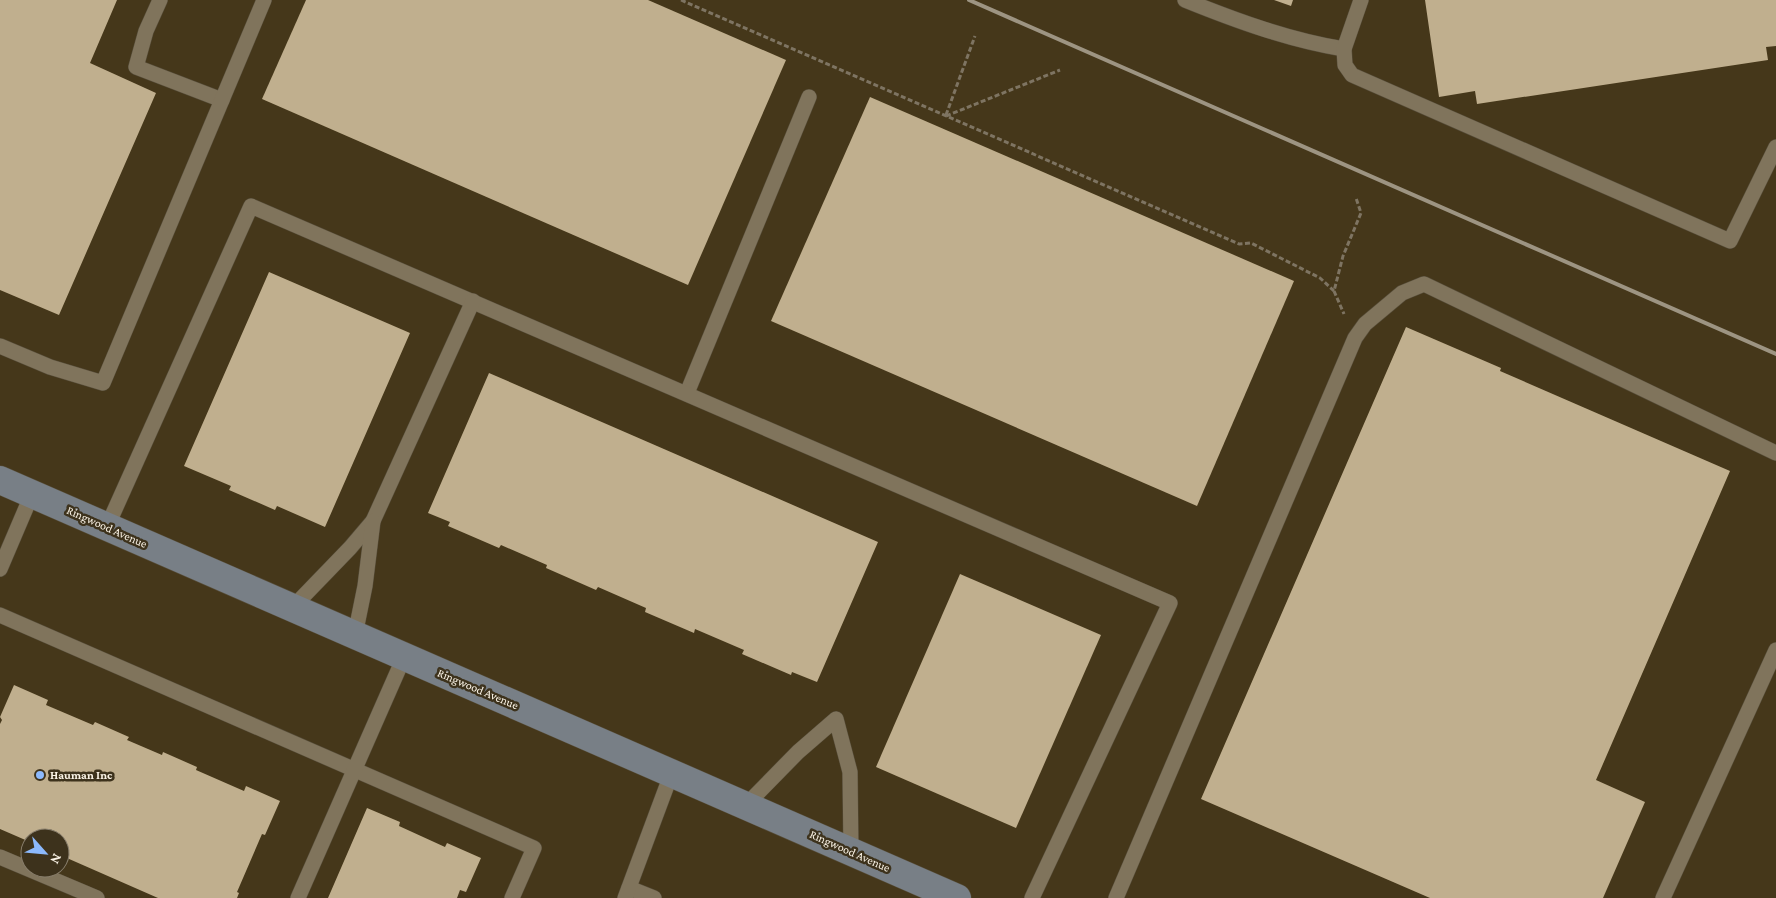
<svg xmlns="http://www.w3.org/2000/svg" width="1776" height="898" viewBox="0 0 1776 898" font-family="'Crimson Pro',serif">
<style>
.built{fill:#45371a;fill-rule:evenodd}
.building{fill:#c0af8e}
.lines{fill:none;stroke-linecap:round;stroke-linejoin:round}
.lane-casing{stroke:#574e3b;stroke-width:16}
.secondary-casing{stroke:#574e3b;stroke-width:29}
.path{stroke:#7e7462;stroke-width:3;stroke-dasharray:5 2.5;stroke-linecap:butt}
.lane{stroke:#80745c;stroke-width:15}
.secondary{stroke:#787f86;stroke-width:28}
.rail{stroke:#9d9482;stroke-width:4}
.poi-dot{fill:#8cb9fc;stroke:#3d321c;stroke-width:2}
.labels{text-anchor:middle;stroke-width:5;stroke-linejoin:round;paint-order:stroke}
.street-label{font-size:12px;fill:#faf3e6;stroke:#3d321c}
.poi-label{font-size:12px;font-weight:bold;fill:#faf3e6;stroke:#3d321c;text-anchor:start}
</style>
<rect width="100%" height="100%" fill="#3d321c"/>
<!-- built -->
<path class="built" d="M0 0H1776V898H0ZM30 838H60V868H30Z"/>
<!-- building -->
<g class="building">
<path d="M0 0H117L90 63 156 93 59 315 0 290Z"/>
<path d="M306 0H648L786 60 688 285 262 99Z"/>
<path d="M1274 0H1293L1291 6Z"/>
<path d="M1425 0H1776V46L1766 47 1768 60 1477 104 1475 91 1439 97Z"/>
<path d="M870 97 1294 281 1197 506 771 321Z"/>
<path d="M269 272 410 333 325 527 277 506 275 510 229 490 231 486 184 466Z"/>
<path d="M1406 327 1501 368 1500 371 1730 471 1596 780 1645 802 1603 898H1430L1201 799Z"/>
<path d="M489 373 878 542 817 682 792 672 791 675 742 654 744 650 695 629 694 633 645 612 646 608 598 587 596 590 546 568 547 565 501 545 499 548 448 526 450 522 428 513Z"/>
<path d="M960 574 1101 635 1016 828 876 767Z"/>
<path d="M14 685 48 700 46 705 93 725 95 722 129 737 127 740 162 755 163 752 197 767 196 770 244 791 246 786 280 801 265 835 262 834 237 892 239 893 237 898H158L60 855V838H30V842L0 829V724L2 720 0 717Z"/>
<path d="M367 808 400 822 399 826 445 847 447 843 481 858 466 892 460 890 457 898H328Z"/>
</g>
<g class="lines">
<defs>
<g id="lane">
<path d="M160 0 146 31 136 67 222 100"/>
<path d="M1185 0C1237 21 1289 40 1344 49"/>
<path d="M1361 0 1344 49 1345 65 1352 75 1730 241 1776 147"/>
<path d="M0 346 50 367 103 383 264 0"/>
<path d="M687 393 809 97"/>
<path d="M107 527 251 206 1170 603 1032 898"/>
<path d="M0 569 32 494"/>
<path d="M293 607 350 548 373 521 473 301"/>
<path d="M0 615 534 848 512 898"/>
<path d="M355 635 365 586 373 521"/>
<path d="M746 805 798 752 836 719 850 772 851 852"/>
<path d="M0 857 97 898"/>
<path d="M629 888 654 898"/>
<path d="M298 898 404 657"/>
<path d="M625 898 672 772"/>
<path d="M1116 898 1355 338 1365 324 1402 293 1424 284 1776 453"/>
<path d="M1663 898 1776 650"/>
</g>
<path id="secondary" d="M0 480 957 898"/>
</defs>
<!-- lane casing -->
<use href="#lane" class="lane-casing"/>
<!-- secondary casing -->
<use href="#secondary" class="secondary-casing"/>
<!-- path -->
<g class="path">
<path d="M681 0 1239 244 1251 243 1320 278 1334 291 1343 256 1361 213 1356 198"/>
<path d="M946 115 975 36"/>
<path d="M946 116 1060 70"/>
<path d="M1334 291 1344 314"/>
</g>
<!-- lane -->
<use href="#lane" class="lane"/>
<!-- secondary -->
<use href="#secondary" class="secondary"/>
<!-- rail -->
<path class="rail" d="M969 0 1776 354"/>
</g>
<!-- markers -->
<circle class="poi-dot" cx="40" cy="775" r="5"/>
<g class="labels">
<!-- street labels -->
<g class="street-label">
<text transform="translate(107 527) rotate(24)" y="4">Ringwood Avenue</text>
<text transform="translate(478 689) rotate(23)" y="4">Ringwood Avenue</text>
<text transform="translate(850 851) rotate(24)" y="4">Ringwood Avenue</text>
</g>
<!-- poi labels -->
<g class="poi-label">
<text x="50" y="779">Hauman Inc</text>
</g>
</g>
<!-- north arrow -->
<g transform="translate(45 853) rotate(117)"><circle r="24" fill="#3d321c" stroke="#897f6d"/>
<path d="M0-4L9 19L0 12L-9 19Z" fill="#8cb9fc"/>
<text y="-8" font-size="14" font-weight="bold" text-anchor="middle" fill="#faf3e6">N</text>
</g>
</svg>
